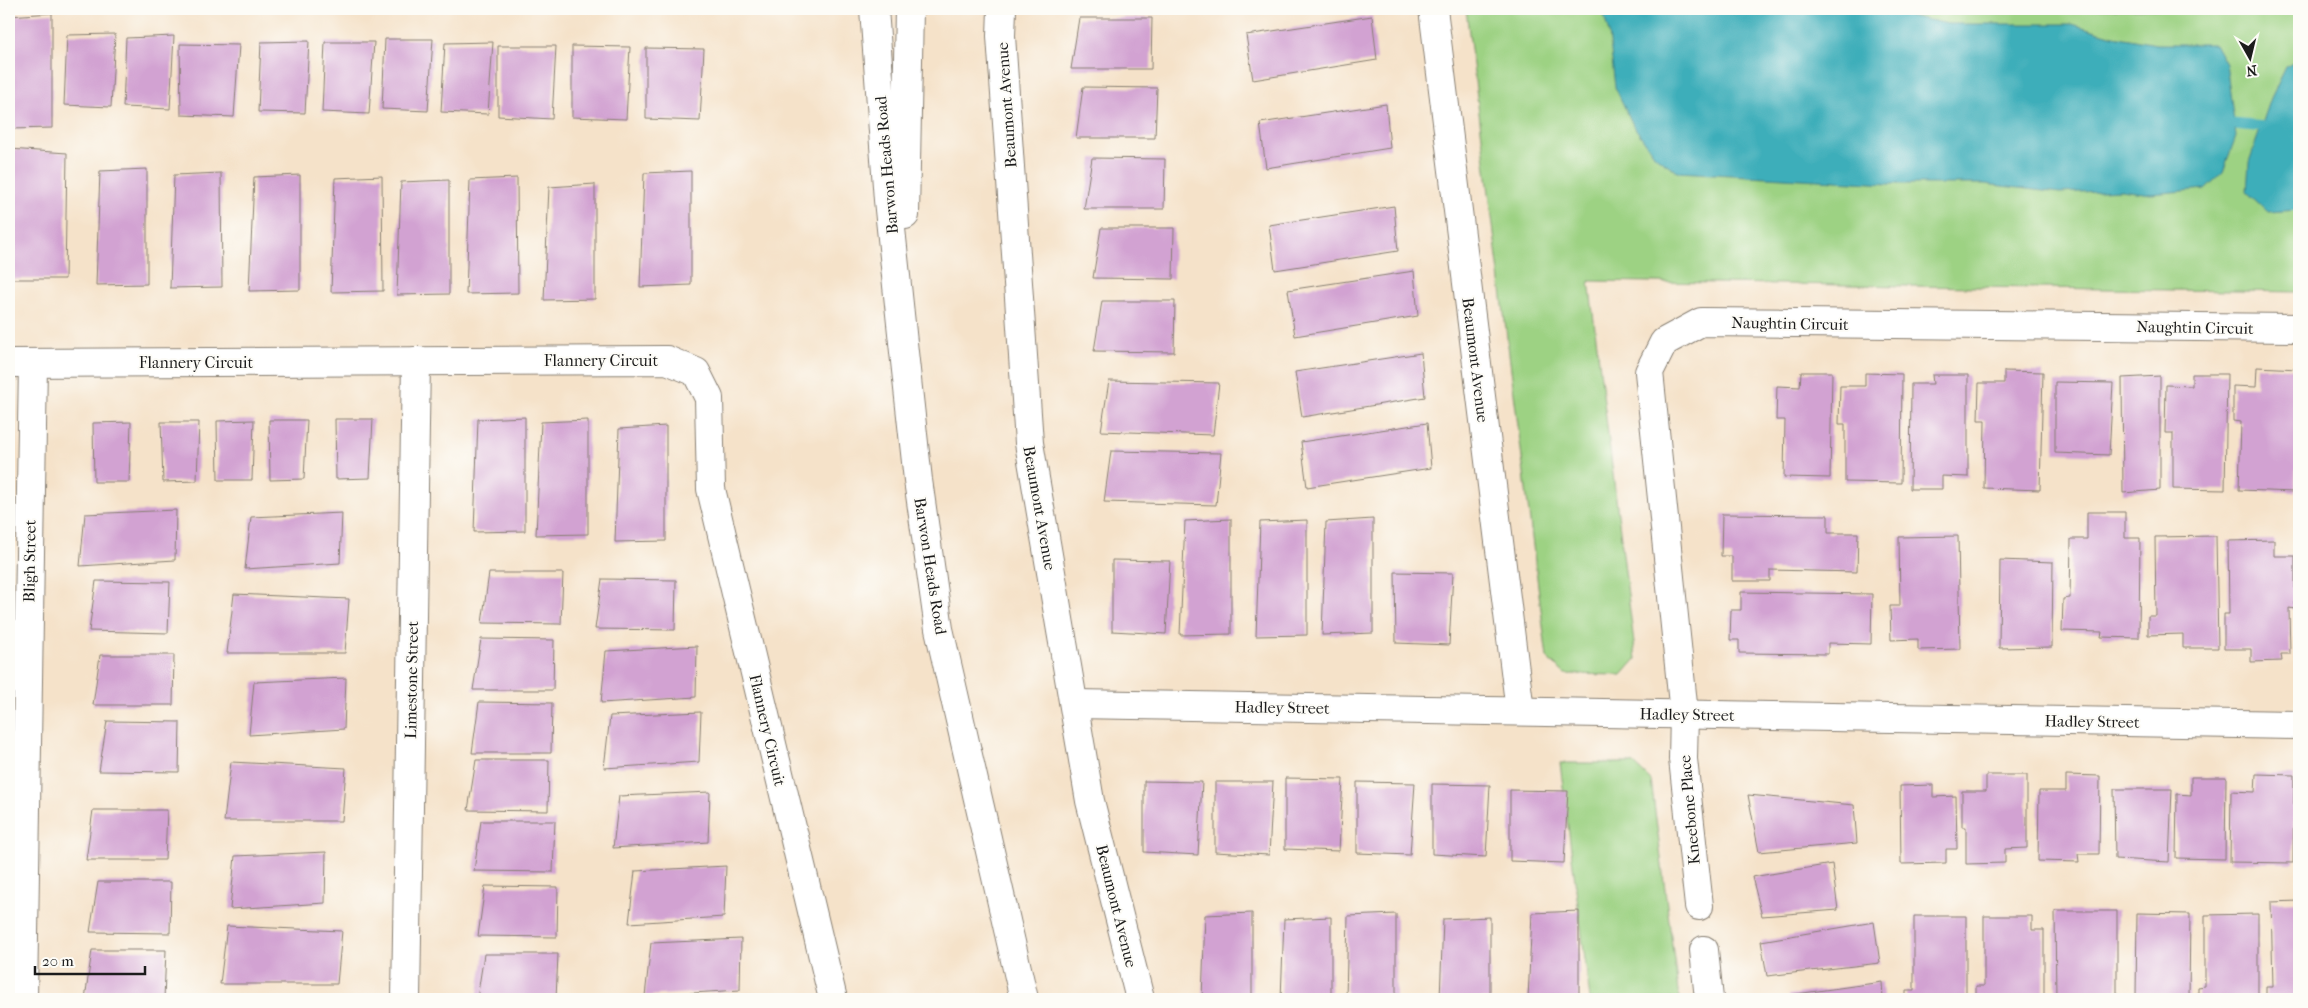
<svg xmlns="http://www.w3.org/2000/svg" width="2308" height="1008" viewBox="0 0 2308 1008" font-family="'IM FELL French Canon',serif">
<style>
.green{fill:#9dd283;stroke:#5c7750}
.water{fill:#3eaeba;stroke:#2d656b}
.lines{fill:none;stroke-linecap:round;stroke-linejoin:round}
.stream{stroke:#3eaeba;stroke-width:11}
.building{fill:#d2a2d2}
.minor-casing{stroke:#887f72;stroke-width:30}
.secondary-casing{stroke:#887f72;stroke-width:30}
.minor{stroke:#fff;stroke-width:28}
.secondary{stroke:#fff;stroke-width:28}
.labels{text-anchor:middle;stroke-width:4;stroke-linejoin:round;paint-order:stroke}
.street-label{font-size:16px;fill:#1c1c1c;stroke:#fdfcf7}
</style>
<rect width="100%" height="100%" fill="#fdfcf7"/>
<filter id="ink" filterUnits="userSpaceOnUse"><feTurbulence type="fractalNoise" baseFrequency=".02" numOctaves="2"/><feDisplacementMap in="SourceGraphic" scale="10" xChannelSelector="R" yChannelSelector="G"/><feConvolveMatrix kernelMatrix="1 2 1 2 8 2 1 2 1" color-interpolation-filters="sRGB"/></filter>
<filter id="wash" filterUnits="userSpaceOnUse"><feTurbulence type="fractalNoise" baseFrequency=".0096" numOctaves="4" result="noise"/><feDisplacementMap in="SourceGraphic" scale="20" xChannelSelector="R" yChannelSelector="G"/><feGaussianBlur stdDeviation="1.12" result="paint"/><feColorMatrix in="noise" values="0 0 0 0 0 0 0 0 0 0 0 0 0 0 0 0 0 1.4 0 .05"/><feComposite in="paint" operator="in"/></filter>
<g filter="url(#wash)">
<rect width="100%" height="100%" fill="#f5e2c9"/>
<!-- green -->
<g class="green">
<path d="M1466 9H2299V292L1589 281 1636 659 1622 675 1565 674 1547 658Z"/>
<path d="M1560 763H1633L1651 780 1679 999H1590Z"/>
</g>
<!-- water -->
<g class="water">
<path d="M1602 9H1855L1905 15 1948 24H2072L2114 36 2156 44H2215L2226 64 2236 136 2223 172 2205 189 2151 194 2121 190 2060 193 1985 184H1889L1678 172 1655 156 1633 125 1615 87 1609 33Z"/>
<path d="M2299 59V210L2268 212 2247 192 2249 162 2271 98 2286 67Z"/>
</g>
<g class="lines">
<!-- stream -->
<path class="stream" d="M2221 123 2299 130"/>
</g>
<g id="blocks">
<!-- building -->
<g class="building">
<path d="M52 13V128L9 129V16Z"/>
<path d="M1372 16 1377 60 1253 80 1246 35Z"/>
<path d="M1079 18H1152L1151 69H1071Z"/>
<path d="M115 34 111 107 64 105 67 35Z"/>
<path d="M174 36 170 109 123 107 126 38Z"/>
<path d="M385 39H433L428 111 382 109Z"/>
<path d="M309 41 305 113 258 112 261 42Z"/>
<path d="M325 42H374L369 114 322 112Z"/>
<path d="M493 42 488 114 441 112 445 43Z"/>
<path d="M180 44 239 45 234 117 181 115Z"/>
<path d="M498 46H556L552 119 498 116Z"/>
<path d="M572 46 630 47 626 119 572 117Z"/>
<path d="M646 48 704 49 700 121 646 119Z"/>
<path d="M1083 87 1157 88 1155 138H1076Z"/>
<path d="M1386 104 1390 148 1266 168 1260 123Z"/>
<path d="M9 149 67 153 65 279H9Z"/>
<path d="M1092 158 1165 159 1164 209H1084Z"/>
<path d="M147 169V284L96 285 100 171Z"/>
<path d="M691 171V285L640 287 644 173Z"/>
<path d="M221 173 222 287 170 288 174 175Z"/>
<path d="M300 175V290L249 291 254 177Z"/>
<path d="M382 176 383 291 331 292 335 178Z"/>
<path d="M517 178 518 293 466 294 470 180Z"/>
<path d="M449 180V294L397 295 401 182Z"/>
<path d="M595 184V299L544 300 549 187Z"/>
<path d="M1394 206 1398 251 1275 270 1269 225Z"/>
<path d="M1101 228H1174L1173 279 1093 278Z"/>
<path d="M1414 271 1418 316 1295 336 1288 290Z"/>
<path d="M1102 301H1175L1174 352 1094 351Z"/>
<path d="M1421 353 1425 397 1302 417 1295 372Z"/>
<path d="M2257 367 2299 369 2295 492 2239 490 2241 422 2233 421V386L2256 387Z"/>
<path d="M2004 371 2043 372 2040 490 1984 488 1985 420H1978L1979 383H2004Z"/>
<path d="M1801 372H1832L1830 478 1784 477 1785 420H1776L1777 386 1800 387Z"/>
<path d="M1865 373 1902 374 1901 483 1845 482V424H1839L1840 386H1865Z"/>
<path d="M2192 374H2227L2225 490 2173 489V433H2165L2166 385 2192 386Z"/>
<path d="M1932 375H1968V477L1942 476V489H1910L1911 384H1933Z"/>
<path d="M2160 376V490L2123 493 2122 378Z"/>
<path d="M1109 381 1219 383 1213 435 1101 431Z"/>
<path d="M2055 382 2113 383 2109 455 2055 453Z"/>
<path d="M525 417V531L474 532 478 419Z"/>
<path d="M335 419H373L370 478 336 479Z"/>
<path d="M254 420 252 480H218L217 421Z"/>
<path d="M269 420H307L304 479 270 480Z"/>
<path d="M588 420V534L536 535 541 422Z"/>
<path d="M131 422 129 482H94L93 423Z"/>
<path d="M161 422H199L197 481 163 482Z"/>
<path d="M1427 423 1431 468 1307 487 1301 442Z"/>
<path d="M666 426V541L615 542 619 429Z"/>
<path d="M1111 451 1221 453 1216 505 1104 502Z"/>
<path d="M176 510 175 560 80 566 85 514Z"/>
<path d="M2087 512H2125V538H2140L2139 638 2101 637 2102 632 2062 631 2063 599 2070 598 2071 539H2087Z"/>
<path d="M342 513 340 563 245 569 251 517Z"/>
<path d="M1722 514 1828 515V533H1858L1857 572 1770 570V581H1732V556H1721Z"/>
<path d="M1231 519V634L1180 635 1185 521Z"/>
<path d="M1373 519V633L1322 635 1326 522Z"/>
<path d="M1307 520V635L1256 636 1260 522Z"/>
<path d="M1958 536 1960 649 1918 650V639L1891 640 1890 606H1900L1899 537Z"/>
<path d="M2216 536 2218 648H2183V634L2148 635V616H2156L2155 537Z"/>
<path d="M2274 540V556H2295V609L2289 608 2290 654H2281L2282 661 2251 662V649H2224V614H2229L2228 541Z"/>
<path d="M1112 560 1170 561 1166 634 1112 631Z"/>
<path d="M2000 560 2053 562 2052 647 1999 648Z"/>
<path d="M1395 572 1453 573 1449 645 1396 643Z"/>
<path d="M489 573H563L561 624 482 623Z"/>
<path d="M602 579 676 580 675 630 595 629Z"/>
<path d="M96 581 170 582 168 633 89 631Z"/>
<path d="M1741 592 1872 594 1871 644 1828 643V654L1739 653V640H1730L1731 610H1741Z"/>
<path d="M234 594 349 599 345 653H227Z"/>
<path d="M481 639 554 640 553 690H473Z"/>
<path d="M697 646 696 697 601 703 606 651Z"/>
<path d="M100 655H174L173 705H93Z"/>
<path d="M346 678 344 729 249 735 254 682Z"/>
<path d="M479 702 552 703 551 753H472Z"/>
<path d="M701 712 699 762 604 768 610 716Z"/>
<path d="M107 721 180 722 179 772 99 771Z"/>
<path d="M476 760H549L548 811 468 810Z"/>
<path d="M231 762 346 768 342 821H224Z"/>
<path d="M2256 774 2294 775 2293 863 2230 862 2231 791 2255 792Z"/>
<path d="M1986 775H2027V848L2005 849V863L1966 864V827H1962V791H1986Z"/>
<path d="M2066 775 2100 776 2099 854H2078L2079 862 2038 861 2039 791H2066Z"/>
<path d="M2191 777H2226L2225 859 2176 858 2177 794 2191 795Z"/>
<path d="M1285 778 1343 779 1339 851 1285 849Z"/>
<path d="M1144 781 1202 782 1198 855 1144 852Z"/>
<path d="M1215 782H1273L1269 855 1215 852Z"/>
<path d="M1357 782 1415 783 1410 855 1357 853Z"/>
<path d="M1432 784 1490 785 1486 857 1432 854Z"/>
<path d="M1933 785V797L1956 796 1957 849H1946V863L1901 864 1900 786Z"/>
<path d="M2114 789H2172L2169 862 2115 859Z"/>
<path d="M1510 790 1568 791 1564 863 1510 861Z"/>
<path d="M710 792 708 842 613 848 619 796Z"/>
<path d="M1748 795 1854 805 1857 843 1759 852Z"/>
<path d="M93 810H167L165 860H86Z"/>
<path d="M481 821H555L553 872 474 871Z"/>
<path d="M326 852 325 903 230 909 235 856Z"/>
<path d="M1832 864 1838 910 1762 916 1752 877Z"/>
<path d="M726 866 724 917 629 923 635 871Z"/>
<path d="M98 882H171L170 933 90 932Z"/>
<path d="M485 886 558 887 557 937 478 936Z"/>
<path d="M2299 901V999H2266V987H2273L2271 902Z"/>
<path d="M1579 911V999H1528L1532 913Z"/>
<path d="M2055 911H2117V999H2056Z"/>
<path d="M1252 913V999H1202L1205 915Z"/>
<path d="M2137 913 2190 914 2189 999H2130V996H2136Z"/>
<path d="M1396 914V999H1346L1348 916Z"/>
<path d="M2258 914V999H2198V987L2205 986V915Z"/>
<path d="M1914 916H1966V999H1906V991H1914Z"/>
<path d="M1984 916H2032V930H2044V999H1976V986H1984Z"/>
<path d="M1331 917V999H1281L1284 919Z"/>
<path d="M1490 917V999H1440L1443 919Z"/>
<path d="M1874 922 1880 963 1767 976 1761 941Z"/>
<path d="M227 926 342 931 337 984H220Z"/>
<path d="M741 939 740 990 645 996 651 943Z"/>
<path d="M92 950H166L164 999H85Z"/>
<path d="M484 954H558L556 999H477Z"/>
<path d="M1882 982 1883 999H1789V995Z"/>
</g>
</g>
</g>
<g filter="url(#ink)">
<use href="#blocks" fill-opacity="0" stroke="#887f72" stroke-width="1"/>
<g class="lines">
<defs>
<g id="minor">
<path d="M1002 9 1001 36 1029 443 1090 801 1140 999"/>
<path d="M1433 9 1520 711"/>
<path d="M9 363 667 360 696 372 709 398 711 489 833 999"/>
<path d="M1075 704 2299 725"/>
<path d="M1699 906 1683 759 1684 714 1649 372 1664 342 1701 322 2299 328"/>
<path d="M1704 950 1709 999"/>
<path d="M23 999 33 363"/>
<path d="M406 999 416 361"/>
</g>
<g id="secondary">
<path d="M874 9 888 200 904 352 918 480 939 629 1024 999"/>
<path d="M905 215 909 9"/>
</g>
</defs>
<!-- minor casing -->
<use href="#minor" class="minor-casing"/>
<!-- secondary casing -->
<use href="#secondary" class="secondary-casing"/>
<!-- minor -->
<use href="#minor" class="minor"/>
<!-- secondary -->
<use href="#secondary" class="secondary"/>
</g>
</g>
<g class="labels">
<!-- street labels -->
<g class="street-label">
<text transform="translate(1006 105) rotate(-94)" y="6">Beaumont Avenue</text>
<text transform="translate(886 165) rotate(-95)" y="6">Barwon Heads Road</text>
<text transform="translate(1790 323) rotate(1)" y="6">Naughtin Circuit</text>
<text transform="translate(2195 327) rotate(1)" y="6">Naughtin Circuit</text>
<text x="601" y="366">Flannery Circuit</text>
<text transform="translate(1476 360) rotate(83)" y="6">Beaumont Avenue</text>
<text x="196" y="368">Flannery Circuit</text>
<text transform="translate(1040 508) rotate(80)" y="6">Beaumont Avenue</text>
<text transform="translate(29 561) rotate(-89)" y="6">Bligh Street</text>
<text transform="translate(931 566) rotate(81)" y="6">Barwon Heads Road</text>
<text transform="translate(411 680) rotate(-89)" y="6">Limestone Street</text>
<text transform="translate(1282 707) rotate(1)" y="6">Hadley Street</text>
<text transform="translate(1687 714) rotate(1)" y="6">Hadley Street</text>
<text transform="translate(2092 721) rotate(1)" y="6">Hadley Street</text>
<text transform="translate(768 730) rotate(77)" y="6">Flannery Circuit</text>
<text transform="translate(1689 810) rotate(-95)" y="6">Kneebone Place</text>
<text transform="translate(1117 906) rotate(76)" y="6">Beaumont Avenue</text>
</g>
</g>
<!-- margin -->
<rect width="2308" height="1008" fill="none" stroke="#fdfcf7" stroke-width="30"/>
<!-- north arrow -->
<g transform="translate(2250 58) rotate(172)" stroke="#fdfcf7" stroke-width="4" paint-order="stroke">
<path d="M0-4L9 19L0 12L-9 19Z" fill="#1c1c1c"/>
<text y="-8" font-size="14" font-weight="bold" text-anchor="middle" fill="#1c1c1c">N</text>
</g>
<!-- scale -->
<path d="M35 966v8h110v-8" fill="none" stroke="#1c1c1c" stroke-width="2.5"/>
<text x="42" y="966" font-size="15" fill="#1c1c1c" stroke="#fdfcf7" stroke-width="4" paint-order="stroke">20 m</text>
</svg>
